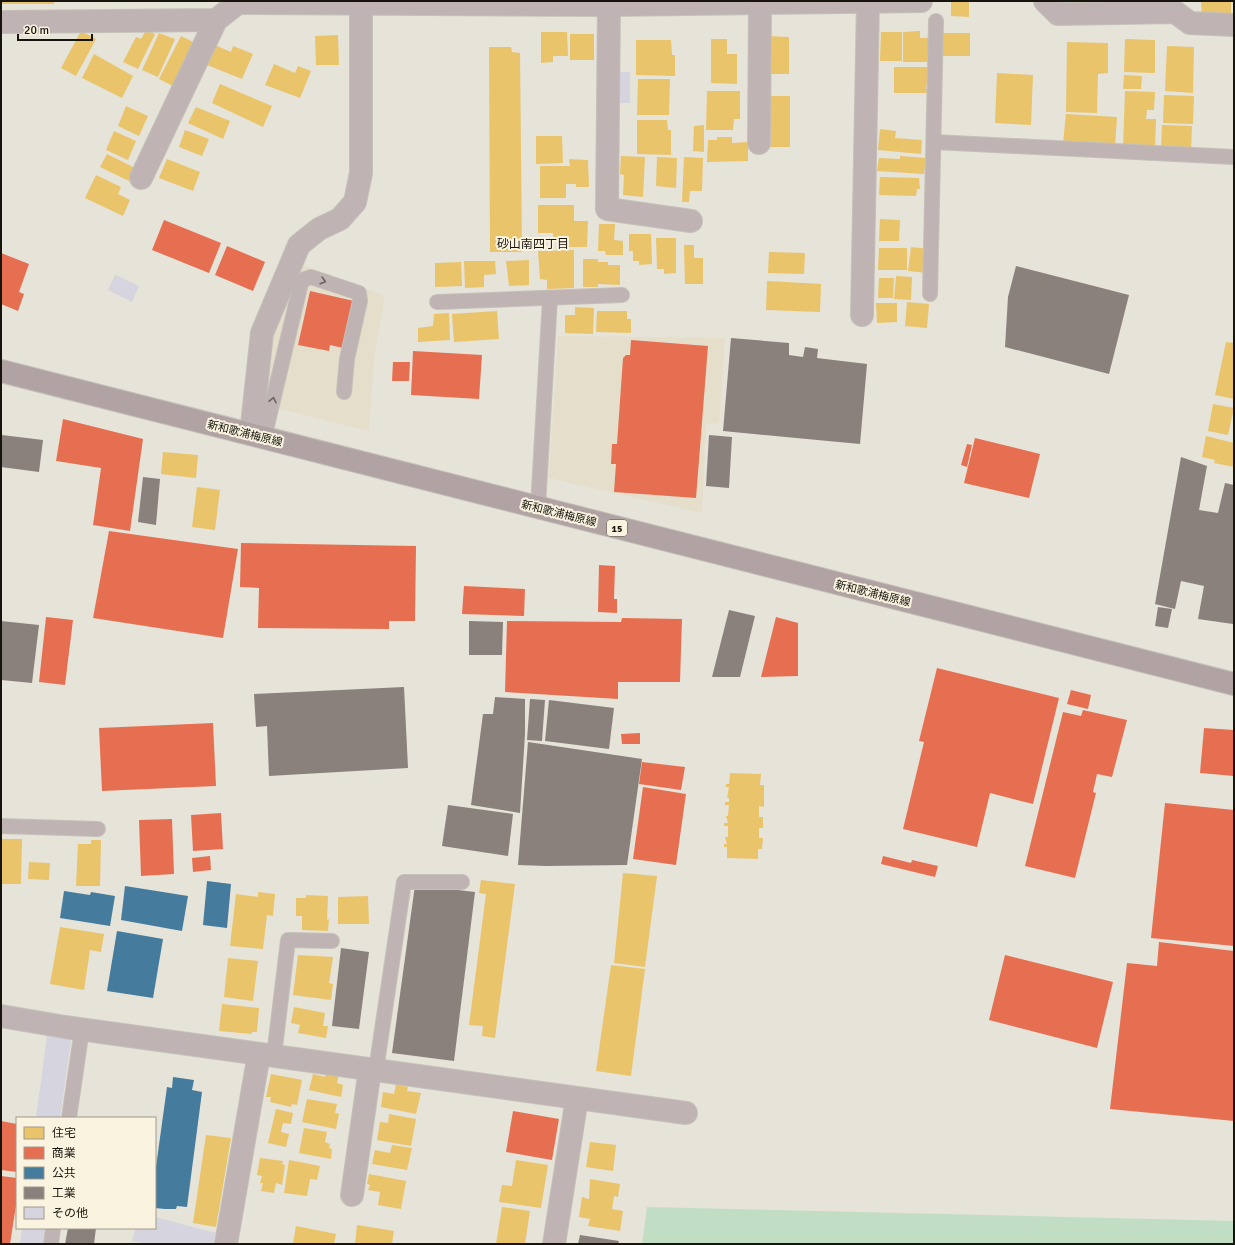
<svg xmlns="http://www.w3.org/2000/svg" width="1235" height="1245" viewBox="0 0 1235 1245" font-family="Signika,'Noto Sans JP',sans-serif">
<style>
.built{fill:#e4decb}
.green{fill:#c1dec5}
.homes{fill:#e9c46a}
.shops{fill:#e76f51}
.public{fill:#457b9d}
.industry{fill:#8a817c}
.building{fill:#d6d4df}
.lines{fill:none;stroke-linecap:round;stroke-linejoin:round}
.lane-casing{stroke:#c4c1b9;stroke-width:16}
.street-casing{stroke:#c4c1b9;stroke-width:24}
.primary-casing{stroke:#c4c1b9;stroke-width:24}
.lane{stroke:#c0b3b4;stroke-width:14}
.street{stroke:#c0b3b4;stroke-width:22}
.primary{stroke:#b1a2a3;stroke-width:22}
.oneway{stroke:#6b6460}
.labels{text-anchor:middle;stroke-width:4;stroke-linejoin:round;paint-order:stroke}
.shield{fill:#faf3e0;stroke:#5a574c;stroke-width:1}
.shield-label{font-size:10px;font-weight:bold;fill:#16140d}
.street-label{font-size:11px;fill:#16140d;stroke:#faf3e0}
.neighbourhood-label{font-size:12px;fill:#16140d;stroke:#faf3e0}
</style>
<rect width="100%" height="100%" fill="#e6e3d9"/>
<!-- built -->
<g class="built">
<path d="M301 264 385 296 374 357 369 431 263 405 272 336Z"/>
<path d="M558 336 725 338 719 423 706 424 702 513 549 478Z"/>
</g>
<!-- green -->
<path class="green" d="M647 1207 1234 1221V1244H642Z"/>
<!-- homes -->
<g class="homes">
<rect x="2" y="1" width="52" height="3"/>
<path d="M951 1H969V17L951 16Z"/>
<path d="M1201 1H1231V18H1202Z"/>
<path d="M146 30 155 34 138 69 123 62 136 37 141 39Z"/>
<path d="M81 31 96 39 76 76 61 68Z"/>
<path d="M920 31V38H930V62H903V32Z"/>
<path d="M541 32H567L568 56H553V62L541 63Z"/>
<path d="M881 32H902V61H880Z"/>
<path d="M159 33 175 39 158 77 142 70Z"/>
<rect x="942" y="33" width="28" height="23"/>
<rect x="570" y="34" width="24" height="26"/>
<path d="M338 35 339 65H316L315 36Z"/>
<path d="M181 36 199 45 177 88 159 79Z"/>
<path d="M768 36 789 37V74H768Z"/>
<path d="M711 39H727V54H737V84L711 83Z"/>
<path d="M1125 39 1155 40V73L1124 72Z"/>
<path d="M636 40H671L672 55H675V76L636 75Z"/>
<path d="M1067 42 1108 43V73L1098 74 1097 113 1066 112Z"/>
<path d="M215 45 231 52 233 46 253 54 242 79 207 65Z"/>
<path d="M1167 46 1194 47 1193 93 1165 91Z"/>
<path d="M489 47H511L512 52 520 53 522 252H490Z"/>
<path d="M94 54 133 76 122 98 82 78Z"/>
<path d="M274 64 295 73 298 66 311 71 300 98 265 85Z"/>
<path d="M894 67H930L931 85H926L927 93H894Z"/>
<path d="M997 73 1033 75 1031 125 995 123Z"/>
<path d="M1124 75 1142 76 1141 89H1123Z"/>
<path d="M638 79H670L669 115H637Z"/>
<path d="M220 84 272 106 263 127 212 103Z"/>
<path d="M707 91H740V119H734L733 130H706Z"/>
<path d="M1125 91 1155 92 1154 110H1147L1146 119H1156L1155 149 1123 147Z"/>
<path d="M1164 95 1194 96 1193 124 1163 123Z"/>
<path d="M769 96H790V147H768Z"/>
<path d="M126 106 148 116 139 136 118 126Z"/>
<path d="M196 107 230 121 223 139 188 123Z"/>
<path d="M1066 114 1117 117 1115 147 1063 143Z"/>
<path d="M637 120H667L668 130H671V155L637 154Z"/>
<path d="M704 125V152L693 151 694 126Z"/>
<path d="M1162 125 1192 126 1191 152 1161 150Z"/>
<path d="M880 129 896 131 895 138 922 140 921 154 878 150Z"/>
<path d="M185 130 209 139 202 156 179 147Z"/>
<path d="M114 131 136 141 128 160 106 150Z"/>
<path d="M536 136H562L563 163 536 164Z"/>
<path d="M717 137H732V143L748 142V161L707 162 708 140H717Z"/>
<path d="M107 154 135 168 129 181 100 167Z"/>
<path d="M621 156 645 157 643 197 623 195 624 175 620 174Z"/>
<path d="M900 156 926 158 924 174 877 171 879 158 900 159Z"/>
<path d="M657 157 677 158 676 188 656 186Z"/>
<path d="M684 157 703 158 702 191H690L689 202H682Z"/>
<path d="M167 159 200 172 193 191 159 178Z"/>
<path d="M569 159 588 160 589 187H576V184H566V198H540V166H570Z"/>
<path d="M96 175 121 187 118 194 130 200 123 216 85 198Z"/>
<path d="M880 177 919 178 920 189H917L916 196 879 195Z"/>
<path d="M538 205H574V221H588L587 247H568V239H553V233H538Z"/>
<path d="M880 219 900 220 899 241H879Z"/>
<path d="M599 224H615L614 240 623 241V255H606L605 251H598Z"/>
<path d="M629 234H651L652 264 639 265V261H633V251H629Z"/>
<path d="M656 238H676V273L664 274V269H657Z"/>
<path d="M684 245H694V258H703V284H685Z"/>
<path d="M911 247 929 249 927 273 908 271Z"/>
<path d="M879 248H907V270H878Z"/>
<path d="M574 250V288L547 289V280L540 279 538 251Z"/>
<path d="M769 252 805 253 804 274 768 273Z"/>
<path d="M583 259H598V262H608V265H620V285L598 284V287H583Z"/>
<path d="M529 260V285L509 286 506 261Z"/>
<path d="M464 261H495L496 274 484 275V287L465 288Z"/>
<path d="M461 262 462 286 435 287V263Z"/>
<path d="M896 276 912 277 911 300 894 299Z"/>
<path d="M879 278H894L893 298H878Z"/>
<path d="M767 281 821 284 820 312 766 310Z"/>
<path d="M907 302 929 304 927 328 905 326Z"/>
<path d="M876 303H897V322L877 323Z"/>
<path d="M575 307 594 308 593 334 565 333V315H575Z"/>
<path d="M497 311 499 339 454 342 452 314Z"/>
<path d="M597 311H627V319H631V333L596 332Z"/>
<path d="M449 313 450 340 418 342V328L433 326 434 314Z"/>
<path d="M1226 342 1234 343V399L1215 395Z"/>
<path d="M1213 404 1234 408 1228 435 1208 431Z"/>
<path d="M1206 436 1234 443V467L1214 463 1215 460 1202 457Z"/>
<path d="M163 452 198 455 196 478 161 474Z"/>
<path d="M197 487 220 490 215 530 192 527Z"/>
<path d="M730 773 761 774 760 785H764V807L759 806V817H763V828H759V838H763L762 849H758V859L727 858V847H724V844H727L725 837H728V826H724V823H728L726 816H728L729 805H725V802H729V798H727L729 787H726V784H729Z"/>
<path d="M1 839H22L21 884H1Z"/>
<path d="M91 840H101L100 886H76L78 844H91Z"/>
<path d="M29 862 50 863 49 880 28 879Z"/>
<path d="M623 873 657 876 645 967 614 963Z"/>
<path d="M481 880 515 884 495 1038 482 1036 483 1026 469 1025 486 894 479 893Z"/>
<path d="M258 892 275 894 273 916 267 915 263 949 230 946 236 894 258 897Z"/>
<path d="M306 895 328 896 327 920 329 919 328 931 302 930V916H296V898H306Z"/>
<path d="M368 896 369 924H338V897Z"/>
<path d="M60 927 104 934 101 952 90 950 84 990 50 984Z"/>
<path d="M298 955 333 957 329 983 333 984 331 1000 293 995Z"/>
<path d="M228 958 258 961 253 1001 224 997Z"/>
<path d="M611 965 645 969 631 1076 596 1071Z"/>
<path d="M222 1004 259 1008 257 1032H252V1034L219 1031Z"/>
<path d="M294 1007 325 1013 323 1026H328L326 1038 298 1033 300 1025 291 1023Z"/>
<path d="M326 1072 339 1075 337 1083 343 1085 341 1097 309 1090 313 1074 325 1077Z"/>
<path d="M271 1074 302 1080 297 1105 292 1104 291 1107 270 1102 271 1097H266Z"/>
<path d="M396 1084 408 1087 407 1091 421 1093 416 1114 381 1107 383 1092 394 1094Z"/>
<path d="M307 1099 337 1104 335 1113 339 1114 336 1129 302 1122Z"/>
<path d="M276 1109 293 1113 291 1124 283 1123 281 1132 289 1134 286 1147 268 1143Z"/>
<path d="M389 1114 416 1119 411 1146 377 1140 380 1122 388 1123Z"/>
<path d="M304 1128 327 1132 325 1142 330 1144 329 1148 332 1149 331 1159 299 1153Z"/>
<path d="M206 1135 231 1138 216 1227 193 1223Z"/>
<path d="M590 1142 616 1145 613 1171 586 1167Z"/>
<path d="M392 1145 412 1148 407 1170 372 1164 375 1150 390 1153Z"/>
<path d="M260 1158 283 1161 282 1164 285 1165 282 1185 276 1183 274 1193 261 1191 263 1183H260L262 1176 257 1175Z"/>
<path d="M289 1160 320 1166 317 1180 310 1179 307 1196 284 1193Z"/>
<path d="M516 1160 548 1165 541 1208 499 1202 502 1185 512 1186Z"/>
<path d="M369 1174 406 1181 401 1209 378 1205 380 1192 368 1190 370 1185 367 1184Z"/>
<path d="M590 1179 620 1184 618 1197 614 1196 612 1209 623 1211 620 1231 588 1226 590 1219 579 1217 582 1197 589 1199Z"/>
<path d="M502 1207 530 1211 525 1244H496Z"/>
<path d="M357 1225 394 1231 392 1244H355Z"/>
<path d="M296 1226 336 1234 334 1244H293Z"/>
</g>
<!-- shops -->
<g class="shops">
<path d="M164 220 221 243 209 273 152 250Z"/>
<path d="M227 246 265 262 253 291 215 275Z"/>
<path d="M1 253 29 264 19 292 24 294 18 311 1 304Z"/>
<path d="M310 291 354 301 343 348 330 345 329 351 298 345Z"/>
<path d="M631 340 708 346 696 498 614 492 616 464H611L612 444H617L623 358 626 355H630Z"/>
<path d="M413 351 482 355 479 399 411 395Z"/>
<path d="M393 362H410L409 381H392Z"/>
<path d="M63 419 143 439 130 531 93 525 101 468 56 461Z"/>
<path d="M975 438 1040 454 1029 498 964 483Z"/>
<path d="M967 444 972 445 967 467 961 465Z"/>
<path d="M109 531 238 549 223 638 93 618Z"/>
<path d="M241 543 416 546 415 621H389V629L258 628 259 588 240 587Z"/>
<path d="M599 565 615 566 614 599H617V613L598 612Z"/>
<path d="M464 586 525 589 524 616 462 614Z"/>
<path d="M46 617 73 620 65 685 39 682Z"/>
<path d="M776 617 798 623V676L761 677Z"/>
<path d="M622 618 682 619 680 682H618V699L505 692 507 621 621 622Z"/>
<path d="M937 668 1059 698 1033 804 990 793 977 847 903 829 924 742 919 741Z"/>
<path d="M1071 690 1091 695 1088 709 1067 704Z"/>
<path d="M1083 710 1127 720 1112 777 1097 774 1093 792 1096 793 1075 878 1025 866 1063 712 1081 716Z"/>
<path d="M213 723 216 786 102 791 99 728Z"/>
<path d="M1204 728 1234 730V776L1200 773Z"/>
<path d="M640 733V744H622L621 734Z"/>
<path d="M642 762 685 767 681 790 639 784Z"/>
<path d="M643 787 686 794 676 865 633 859Z"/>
<path d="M1165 803 1234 810V946L1151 938Z"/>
<path d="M221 813 223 849 193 851 191 815Z"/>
<path d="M172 819 174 874 141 876 139 820Z"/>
<path d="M210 856 211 870 193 872 192 858Z"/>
<path d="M883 856 911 863 912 860 938 866 935 877 881 864Z"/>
<path d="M1159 942 1234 951V1121L1110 1109 1127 963 1157 966Z"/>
<path d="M1005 955 1113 982 1097 1048 989 1020Z"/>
<path d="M513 1111 559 1119 552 1160 506 1152Z"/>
<path d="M1 1121 17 1124V1172L1 1170Z"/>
<path d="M1 1176 17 1178V1199L10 1244H1Z"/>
</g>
<!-- public -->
<g class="public">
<path d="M207 881 231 884 227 928 203 925Z"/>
<path d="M125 886 188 896 182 931 121 920Z"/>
<path d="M64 891 90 895 91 892 115 896 110 926 60 918Z"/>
<path d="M117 931 163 939 153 998 107 991Z"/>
<path d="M173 1077 194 1080 192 1090 202 1092 187 1207 177 1206 176 1209H165L155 1208V1174L167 1087 172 1088Z"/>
</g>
<!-- industry -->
<g class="industry">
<path d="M1016 266 1129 295 1109 374 1005 347 1008 297Z"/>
<path d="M731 338 789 343V355L803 357 805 347 818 349 817 358 867 364 860 444 723 431Z"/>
<path d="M2 435 43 440 39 472 1 467Z"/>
<path d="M709 435 732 437 729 488 706 486Z"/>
<path d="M1181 457 1207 466 1199 510 1218 513 1225 483 1234 485 1233 624 1198 619 1204 586 1181 581 1175 609 1155 604Z"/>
<path d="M143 477 160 479 156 525 138 522Z"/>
<path d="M1158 607 1172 609 1168 628 1155 626Z"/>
<path d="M729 610 755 616 740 677H712Z"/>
<path d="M1 621 39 625 32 683 1 680Z"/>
<path d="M469 621 503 622 502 655H469Z"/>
<path d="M404 687 408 768 269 776 267 726 256 727 254 694Z"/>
<path d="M495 697 525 699V734L520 813 471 805 483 714H493Z"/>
<path d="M530 699 545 700 542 741 527 740Z"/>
<path d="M549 700 614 708 609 749 545 741Z"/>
<path d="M528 742 642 759 627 865 545 866 518 865Z"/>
<path d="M448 805 513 814 508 856 442 846Z"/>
<path d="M415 885 475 892 454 1061 392 1053Z"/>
<path d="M341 948 369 952 359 1029 332 1026Z"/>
<path d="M68 1228H96L94 1244H65Z"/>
<path d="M580 1235 619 1241 618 1244H578Z"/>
</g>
<!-- building -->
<g class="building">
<path d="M618 72H630V103H617Z"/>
<path d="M115 275 139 286 132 302 108 290Z"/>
<path d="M48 1029 72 1033 60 1118H36Z"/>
<path d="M155 1217 216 1233 213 1244H146L132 1241 136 1228H155Z"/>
<path d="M22 1228H45L43 1244H20Z"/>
</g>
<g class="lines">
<defs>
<g id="lane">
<path d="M934 142 1234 157"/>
<path d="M930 294 936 21"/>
<path d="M437 302 622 295"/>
<path d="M264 438 301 283 305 279 311 277 359 293 360 301 347 359 344 392"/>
<path d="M538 507 550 298"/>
<path d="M1 826 98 829"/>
<path d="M274 1056 288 940 332 941"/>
<path d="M376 1070 404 882H462"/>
<path d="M69 1118 82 1029"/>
<path d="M51 1244 53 1228"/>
</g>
<g id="street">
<path d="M1045 1 1058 14 1175 12 1190 23 1234 25"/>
<path d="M609 5 607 209 691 221"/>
<path d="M1 22 216 20 238 3 609 5 921 1"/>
<path d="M759 143 760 3"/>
<path d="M141 178 216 20"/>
<path d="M862 315 868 2"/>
<path d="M251 434 262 333 299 245 319 229 340 219 355 202 361 173V3"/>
<path d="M1 1016 65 1027 686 1113"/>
<path d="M352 1195 370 1069"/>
<path d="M226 1244 259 1054"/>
<path d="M554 1244 577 1098"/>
</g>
<path id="primary" d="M1 371 1234 684"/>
</defs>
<!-- lane casing -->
<use href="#lane" class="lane-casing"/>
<!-- street casing -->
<use href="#street" class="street-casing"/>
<!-- primary casing -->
<use href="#primary" class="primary-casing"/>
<!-- lane -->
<use href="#lane" class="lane"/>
<!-- street -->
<use href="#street" class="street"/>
<!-- primary -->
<use href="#primary" class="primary"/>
</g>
<!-- one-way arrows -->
<defs><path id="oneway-chevron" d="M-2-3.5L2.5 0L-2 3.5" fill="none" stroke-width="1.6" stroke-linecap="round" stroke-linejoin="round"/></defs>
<g class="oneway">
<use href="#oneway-chevron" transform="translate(323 281) rotate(16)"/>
<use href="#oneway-chevron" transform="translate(273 400) rotate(-77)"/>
</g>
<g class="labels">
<!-- shield labels -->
<rect class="shield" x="607" y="520" width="20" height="16" rx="3"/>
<g class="shield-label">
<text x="617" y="532">15</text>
</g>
<!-- street labels -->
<g class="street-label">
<text transform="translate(245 433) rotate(14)" y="4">新和歌浦梅原線</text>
<text transform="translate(559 513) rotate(14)" y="4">新和歌浦梅原線</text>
<text transform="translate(873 593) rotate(14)" y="4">新和歌浦梅原線</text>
</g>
<!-- neighbourhood labels -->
<g class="neighbourhood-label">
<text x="533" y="248">砂山南四丁目</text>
</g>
</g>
<!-- border -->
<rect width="1235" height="1245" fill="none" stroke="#16140d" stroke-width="4"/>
<!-- legend -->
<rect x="16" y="1117" width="140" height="112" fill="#faf3e0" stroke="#9f9a8c"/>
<rect x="24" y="1127" width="20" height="12" fill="#e9c46a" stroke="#9f9a8c"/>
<text x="52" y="1137" font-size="12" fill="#16140d">住宅</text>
<rect x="24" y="1147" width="20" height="12" fill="#e76f51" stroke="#9f9a8c"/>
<text x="52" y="1157" font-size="12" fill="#16140d">商業</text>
<rect x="24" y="1167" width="20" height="12" fill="#457b9d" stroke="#9f9a8c"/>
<text x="52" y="1177" font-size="12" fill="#16140d">公共</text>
<rect x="24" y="1187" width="20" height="12" fill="#8a817c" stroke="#9f9a8c"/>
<text x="52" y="1197" font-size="12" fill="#16140d">工業</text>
<rect x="24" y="1207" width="20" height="12" fill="#d6d4df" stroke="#9f9a8c"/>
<text x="52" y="1217" font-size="12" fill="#16140d">その他</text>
<!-- scale -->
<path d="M18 34v6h74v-6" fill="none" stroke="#16140d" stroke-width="2"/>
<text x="24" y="34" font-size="12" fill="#16140d" stroke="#faf3e0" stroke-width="3" paint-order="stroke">20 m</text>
</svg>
